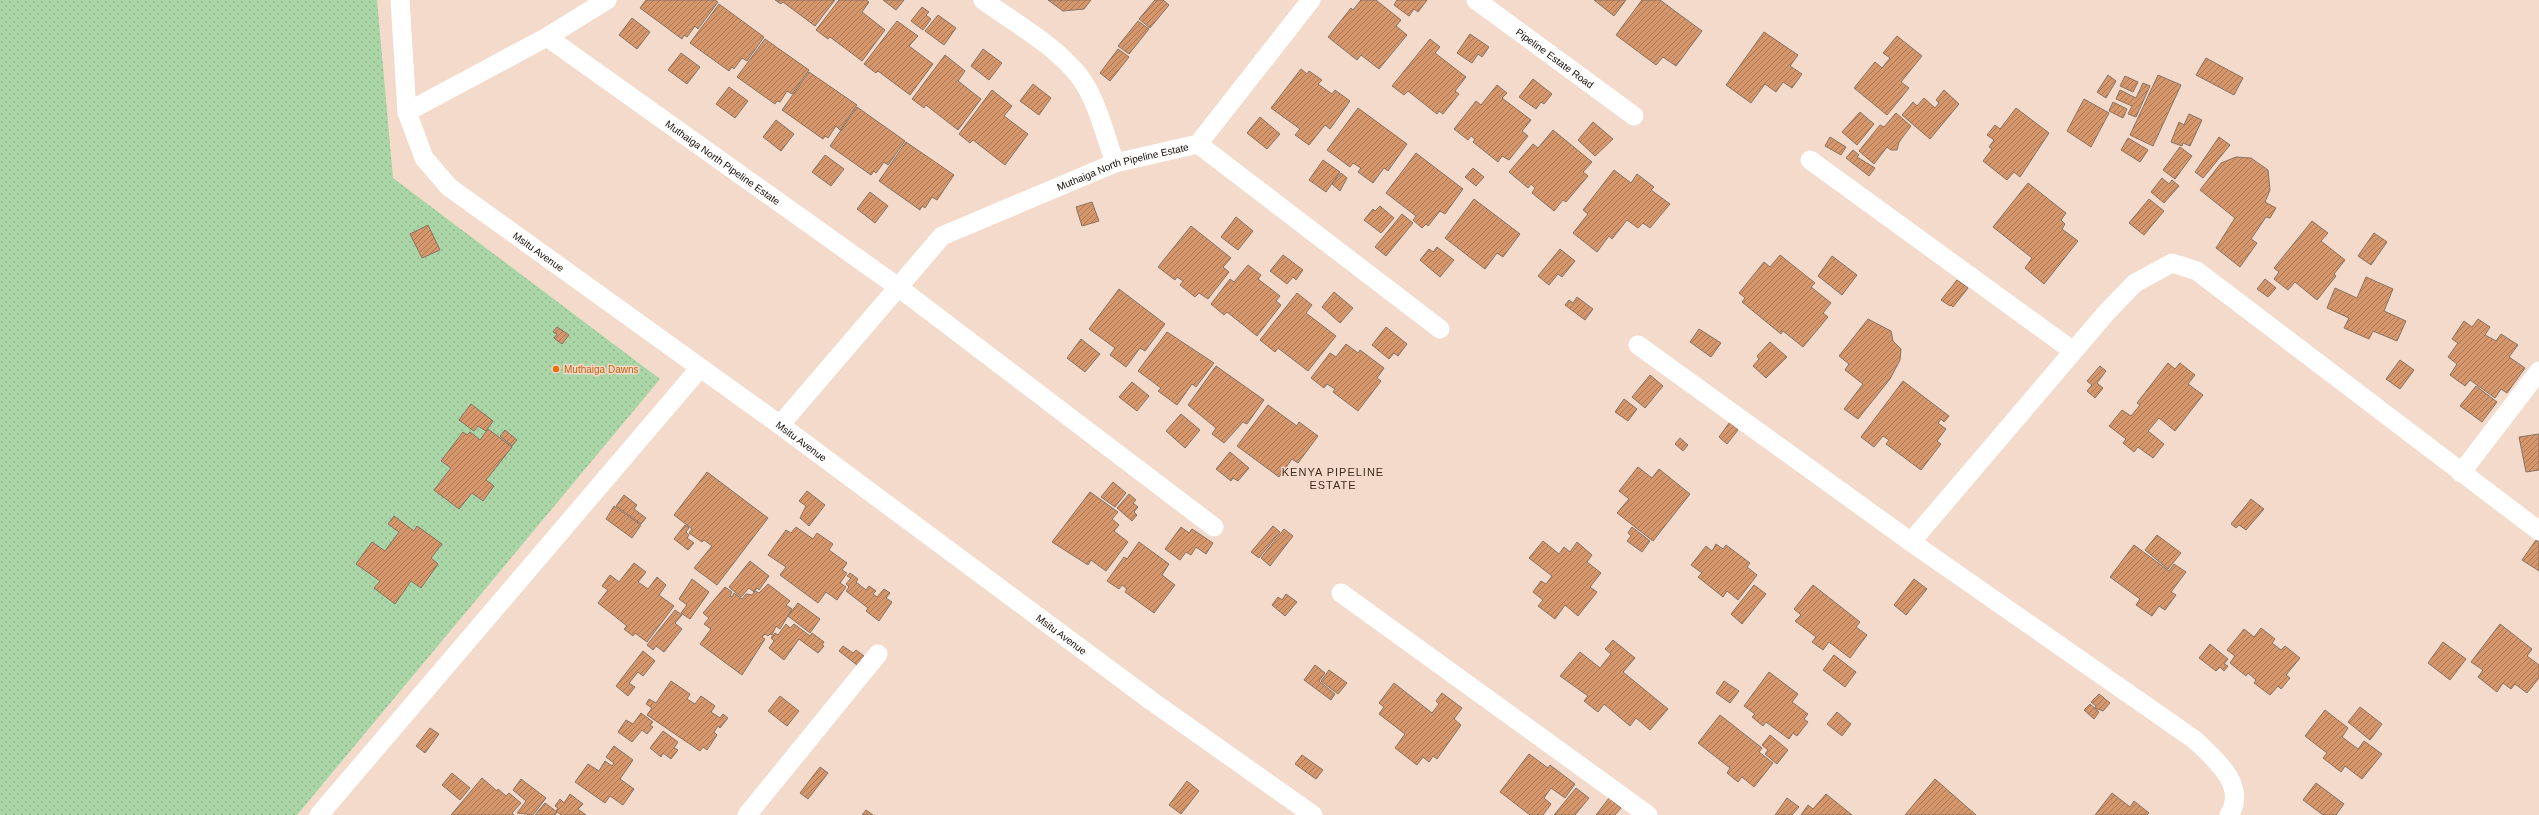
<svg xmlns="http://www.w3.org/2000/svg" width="2539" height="815" viewBox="0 0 2539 815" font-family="Arial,sans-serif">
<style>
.grass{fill:url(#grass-dots)}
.building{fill:url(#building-hatch);stroke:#897364}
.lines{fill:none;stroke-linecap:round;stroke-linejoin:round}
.minor{stroke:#fff;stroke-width:19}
.food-dot{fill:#e8710a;stroke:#f3dacb;stroke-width:1.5}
.labels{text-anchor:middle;stroke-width:3;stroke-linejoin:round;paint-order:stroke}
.street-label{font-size:10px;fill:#150c08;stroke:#f3dacb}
.food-label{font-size:10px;fill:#c56008;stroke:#f3dacb;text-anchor:start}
.neighbourhood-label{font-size:11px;letter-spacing:1px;fill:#3f2c20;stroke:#f3dacb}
</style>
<defs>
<pattern id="grass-dots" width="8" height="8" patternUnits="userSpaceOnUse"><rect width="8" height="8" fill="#a9d5a7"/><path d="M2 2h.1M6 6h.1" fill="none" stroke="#91b68e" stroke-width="1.8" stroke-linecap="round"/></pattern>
<pattern id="building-hatch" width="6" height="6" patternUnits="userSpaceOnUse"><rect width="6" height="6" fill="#d4966a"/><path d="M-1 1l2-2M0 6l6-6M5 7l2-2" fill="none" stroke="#ab7955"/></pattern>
</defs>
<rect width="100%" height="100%" fill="#f3dacb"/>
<!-- grass -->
<path class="grass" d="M0 0H377L393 178 660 379 297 815H0Z"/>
<!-- building -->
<g class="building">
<path d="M646 0H715L718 2 698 29 695 26 687 37 684 35 682 39 640 8Z"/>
<path d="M775 0H835L815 26 783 2 781 4Z"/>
<path d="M839 0H866L869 2 862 12 885 30 862 61 830 37 828 39 816 30Z"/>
<path d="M883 0H904L896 10Z"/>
<path d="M1048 0H1091L1084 9 1063 11Z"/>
<path d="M1155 0H1163L1169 5 1150 28 1139 19Z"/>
<path d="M1361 0H1376L1401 20 1396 26 1407 35 1379 69 1361 55 1357 60 1328 37 1351 8 1353 10Z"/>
<path d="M1397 0H1427L1418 12 1414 9 1409 16 1394 5Z"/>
<path d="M1594 0H1626L1614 16Z"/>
<path d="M1642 0H1660L1702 31 1676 66 1663 57 1656 65 1616 35Z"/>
<path d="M719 4 764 37 747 61 742 58 734 69 732 67 729 71 690 43Z"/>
<path d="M922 7 929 12 926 15 931 19 923 30 911 21Z"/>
<path d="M938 15 956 28 944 45 925 31Z"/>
<path d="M632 18 650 32 637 49 619 35Z"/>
<path d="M897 21 918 36 909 46 933 64 910 95 878 71 876 73 864 64Z"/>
<path d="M1138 21 1149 29 1129 54 1118 46Z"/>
<path d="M1764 32 1798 55 1790 66 1802 74 1792 88 1783 82 1776 92 1765 84 1751 103 1726 85Z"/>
<path d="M1470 34 1489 47 1482 57 1478 54 1472 63 1457 53Z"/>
<path d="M1897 36 1922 56 1901 82 1909 88 1887 115 1854 88 1875 62 1882 68 1890 58 1883 53Z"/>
<path d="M765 39 809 70 792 94 787 91 780 102 777 101 775 104 737 77Z"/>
<path d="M1430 39 1440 47 1435 53 1466 77 1455 91 1459 94 1443 114 1439 111 1437 114 1408 91 1404 95 1392 86Z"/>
<path d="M983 49 1002 63 989 80 971 66Z"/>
<path d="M1118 49 1129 57 1110 81 1100 73Z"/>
<path d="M681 53 700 67 687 84 668 70Z"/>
<path d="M945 55 965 71 958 81 981 99 958 130 926 105 924 108 912 99Z"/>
<path d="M2206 58 2243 78 2234 95 2196 75Z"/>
<path d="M1301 69 1307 74 1309 71 1322 80 1318 84 1332 94 1335 90 1350 101 1330 129 1325 125 1309 145 1295 135 1300 129 1271 108Z"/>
<path d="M809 72 857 105 840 130 836 126 828 138 825 136 823 139 782 110Z"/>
<path d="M2108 75 2116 81 2106 98 2097 92Z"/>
<path d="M2158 75 2181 85 2153 146 2130 135Z"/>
<path d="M2125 76 2138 82 2133 92 2120 86Z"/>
<path d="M1533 79 1552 94 1544 104 1541 102 1536 109 1519 97Z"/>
<path d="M2143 83 2150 86 2136 117 2128 114 2132 106 2116 99 2120 90 2136 98Z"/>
<path d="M1033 84 1051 98 1039 115 1020 101Z"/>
<path d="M1497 85 1507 93 1502 98 1531 120 1522 131 1528 136 1509 160 1502 156 1498 162 1473 142 1475 139 1471 136 1468 140 1454 129 1476 101 1481 105Z"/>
<path d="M729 87 748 101 735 118 716 104Z"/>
<path d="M992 90 1012 106 1004 116 1028 134 1005 165 973 140 970 143 959 134Z"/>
<path d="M1944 90 1959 104 1930 139 1902 115 1913 102 1917 106 1924 98 1935 108 1939 103 1936 100Z"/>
<path d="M2084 99 2109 113 2091 147 2067 131Z"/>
<path d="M2113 102 2127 109 2123 118 2109 111Z"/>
<path d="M857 107 905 141 888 165 884 162 876 173 874 171 871 175 830 146Z"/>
<path d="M1358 108 1407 144 1388 171 1384 168 1373 183 1358 172 1361 168 1353 163 1350 167 1327 150Z"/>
<path d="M2016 108 2049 133 2020 177 2014 172 2007 180 1983 161 1992 149 1989 147 1994 140 1987 135 1995 125 2000 129Z"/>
<path d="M1860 112 1874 124 1857 145 1842 132Z"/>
<path d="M1896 113 1911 126 1899 142 1897 150H1891L1887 147 1874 164 1859 151 1880 125 1884 127Z"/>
<path d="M2189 114 2202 120 2190 146 2183 143 2182 146 2171 142 2179 122 2184 125Z"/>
<path d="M1260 117 1280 134 1267 149 1247 133Z"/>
<path d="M776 120 794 134 781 151 763 137Z"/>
<path d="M1593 122 1613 139 1595 156 1578 140Z"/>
<path d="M1553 130 1592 162 1583 172 1588 176 1566 202 1563 200 1554 211 1532 193 1535 188 1531 184 1528 188 1509 172 1533 144 1538 148Z"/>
<path d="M1830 137 1846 147 1841 155 1825 146Z"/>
<path d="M2219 137 2230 145 2203 178 2195 172Z"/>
<path d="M2128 138 2148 150 2140 162 2121 150Z"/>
<path d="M906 142 954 175 937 200 932 197 925 208 922 206 920 210 879 181Z"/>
<path d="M2180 147 2192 156 2175 179 2163 170Z"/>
<path d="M1853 150 1859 155 1857 157 1875 168 1869 176 1846 158Z"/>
<path d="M1416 153 1463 189 1445 214 1440 211 1428 226 1426 224 1422 228 1413 220 1416 216 1386 193Z"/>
<path d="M825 155 844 169 831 186 812 172Z"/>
<path d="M2236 157 2251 158 2268 170 2270 190 2265 202 2276 208 2270 218 2266 217 2251 239 2257 243 2240 267 2216 248 2235 218 2200 190 2221 163Z"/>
<path d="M1323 160 1340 172 1326 192 1309 180Z"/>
<path d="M1473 168 1484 177 1476 186 1465 177Z"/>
<path d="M1614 170 1631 183 1637 174 1654 187 1651 190 1670 204 1650 228 1643 223 1638 228 1627 220 1612 239 1609 236 1597 252 1573 233 1588 214 1583 210Z"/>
<path d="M1341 173 1347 178 1340 191 1332 184Z"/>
<path d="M2162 178 2169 184 2172 180 2179 186 2164 203 2151 192Z"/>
<path d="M2028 183 2066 213 2061 220 2065 224 2062 229 2078 241 2044 284 2025 268 2032 258 1993 227Z"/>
<path d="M870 192 888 206 875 223 857 209Z"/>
<path d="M1474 199 1520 234 1503 257 1497 253 1485 269 1445 238Z"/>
<path d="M2149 199 2164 211 2144 235 2129 223Z"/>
<path d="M1092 202 1099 221 1082 226 1076 207Z"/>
<path d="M1380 206 1394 218 1381 233 1364 220 1373 209 1375 211Z"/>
<path d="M1402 214 1413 223 1386 256 1375 247Z"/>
<path d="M1236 217 1253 231 1238 250 1221 237Z"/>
<path d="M2312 221 2328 233 2321 241 2345 260 2334 274 2336 276 2317 300 2295 282 2288 290 2274 279 2279 272 2274 268Z"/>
<path d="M428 225 440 250 422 258 410 234Z"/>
<path d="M1191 226 1231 258 1223 267 1229 272 1208 299 1199 293 1195 297 1180 285 1183 281 1177 277 1175 280 1158 267Z"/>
<path d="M2374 233 2387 242 2371 265 2358 256Z"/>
<path d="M1437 247 1454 260 1440 277 1420 260 1429 249 1433 252Z"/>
<path d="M1560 249 1575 261 1562 277 1558 274 1549 285 1538 276Z"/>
<path d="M1283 255 1303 270 1296 280 1293 277 1287 284 1270 271Z"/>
<path d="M1780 255 1815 283 1811 287 1831 303 1823 313 1828 317 1803 347 1783 331 1781 334 1742 302 1745 298 1739 293 1764 262 1770 267Z"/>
<path d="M1832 256 1857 275 1842 295 1818 276Z"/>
<path d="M1248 265 1261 275 1258 279 1280 296 1276 301 1281 305 1257 336 1227 312 1224 315 1211 304 1230 279 1234 282Z"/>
<path d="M2366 277 2393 289 2384 311 2406 321 2397 341 2373 331 2369 339 2344 328 2349 318 2327 308 2335 288 2357 298Z"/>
<path d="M2265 279 2276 288 2268 297 2257 289Z"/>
<path d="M1957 280 1968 288 1953 307 1951 305 1950 306 1941 300Z"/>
<path d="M1119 289 1165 324 1145 351 1140 348 1126 367 1110 355 1115 348 1089 329Z"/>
<path d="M1334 292 1353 308 1340 323 1322 307Z"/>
<path d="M1297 293 1312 305 1306 313 1336 336 1308 371 1278 348 1275 352 1260 340Z"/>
<path d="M1577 297 1593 309 1585 320 1565 305 1569 300 1573 303Z"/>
<path d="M1868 319 1891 331 1893 341 1901 349 1900 360 1890 379 1858 419 1844 409 1863 384 1845 370 1849 364 1839 356Z"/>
<path d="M2478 319 2490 327 2485 335 2496 341 2501 334 2518 345 2509 357 2525 368 2507 393 2501 389 2495 398 2470 380 2465 386 2450 375 2457 364 2448 357 2458 343 2452 339 2464 321 2472 327Z"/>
<path d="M557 327 569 335 562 344 554 338 557 334 553 332Z"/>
<path d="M1386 327 1407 344 1398 356 1394 353 1389 359 1372 345Z"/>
<path d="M1699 329 1721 343 1711 357 1690 342Z"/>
<path d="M1167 332 1214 363 1196 387 1192 384 1177 405 1158 391 1161 388 1138 371Z"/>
<path d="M1081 339 1100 354 1085 372 1067 358Z"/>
<path d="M1770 342 1787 357 1766 378 1753 366 1759 359 1757 356Z"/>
<path d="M1346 344 1358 353 1360 350 1384 368 1377 378 1381 381 1358 411 1333 392 1335 389 1327 384 1324 388 1311 378 1330 353 1336 357Z"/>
<path d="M2400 360 2414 370 2400 389 2386 379Z"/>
<path d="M2168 363 2175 369 2180 363 2195 375 2188 384 2203 395 2175 431 2159 418 2148 431 2164 444 2153 458 2138 447 2134 452 2123 443 2126 439 2109 426 2122 410 2131 416 2140 405 2137 403Z"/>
<path d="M1216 366 1264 400 1247 424 1243 422 1224 443 1212 434 1216 428 1188 405Z"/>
<path d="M2100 366 2106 371 2097 383 2103 388 2095 398 2087 391 2092 385 2087 381Z"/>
<path d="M1650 375 1663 386 1645 408 1632 397Z"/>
<path d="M1903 381 1949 416 1944 422 1941 419 1938 423 1946 429 1937 441 1941 444 1921 470 1886 444 1889 440 1883 436 1874 447 1861 437Z"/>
<path d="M1132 382 1149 396 1137 411 1119 397Z"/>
<path d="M2476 386 2497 402 2482 422 2460 406Z"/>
<path d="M1624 399 1637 409 1628 421 1615 412Z"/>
<path d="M471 404 493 421 486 431 478 426 474 431 459 420Z"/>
<path d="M1268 405 1297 426 1299 422 1318 436 1298 463 1292 459 1279 477 1237 446Z"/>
<path d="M1181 414 1200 430 1185 448 1166 431Z"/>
<path d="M1732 419 1736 422 1733 426 1738 430 1727 444 1719 437Z"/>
<path d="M488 429 512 447 486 480 494 486 483 501 472 493 459 509 434 490 451 468 441 461 463 432 467 435 470 432 480 440Z"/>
<path d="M505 430 517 440 512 446 500 436Z"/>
<path d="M2539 434V470L2526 472 2519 437Z"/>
<path d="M1680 438 1688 445 1683 451 1675 444Z"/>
<path d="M1230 452 1249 468 1238 481 1233 478 1231 481 1216 469Z"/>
<path d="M1638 467 1652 478 1659 469 1690 494 1653 541 1617 513 1629 499 1619 491Z"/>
<path d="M707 472 768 518 717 585 694 568 712 546 704 540 702 542 689 533 692 529 674 515Z"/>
<path d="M1113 482 1126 493 1115 507 1101 497Z"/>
<path d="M807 491 825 505 809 526 800 518 806 506 799 501Z"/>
<path d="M1090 492 1118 512 1112 519 1119 525 1114 531 1128 542 1106 571 1091 560 1088 565 1052 542Z"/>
<path d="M1129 494 1136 500 1133 503 1138 507 1134 512 1137 515 1132 521 1117 508Z"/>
<path d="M624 495 637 505 634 509 646 518 641 524 616 506Z"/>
<path d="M2251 499 2264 509 2246 530 2239 525 2236 528 2231 524Z"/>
<path d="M614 506 641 525 632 538 606 519Z"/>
<path d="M394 516 414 531 417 526 442 544 431 558 438 564 421 588 411 581 395 604 374 588 380 581 356 564 372 542 385 551 399 532 388 524Z"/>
<path d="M685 525 689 528 686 532 689 535 687 538 694 543 688 550 674 539Z"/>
<path d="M1273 526 1280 532 1259 558 1251 552Z"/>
<path d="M796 527 813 539 817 533 833 544 829 550 847 563 842 570 847 573 840 583 846 587 837 600 826 592 818 603 780 575 786 567 768 555 786 530 791 533Z"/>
<path d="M1181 527 1189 533 1192 529 1213 543 1206 554 1196 547 1191 555 1186 552 1180 560 1165 549Z"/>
<path d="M1632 527 1650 541 1642 552 1627 541 1631 536 1628 533Z"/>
<path d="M1284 529 1293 536 1270 566 1261 558Z"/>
<path d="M2157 535 2181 553 2168 569 2145 550Z"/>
<path d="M2536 540 2539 542V571L2522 560Z"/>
<path d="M1543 541 1559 554 1564 547 1570 552 1577 542 1592 555 1587 562 1601 573 1590 587 1597 592 1578 616 1565 605 1555 619 1538 606 1543 600 1533 592 1541 581 1546 584 1552 576 1529 558Z"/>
<path d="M1139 542 1169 564 1162 575 1175 585 1154 613 1125 592 1127 589 1122 585 1119 589 1107 581 1124 557 1127 559Z"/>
<path d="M1716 544 1723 549 1726 545 1750 563 1747 567 1757 575 1738 600 1727 591 1723 597 1698 577 1702 573 1691 565 1706 546 1712 551Z"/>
<path d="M2134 545 2169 571 2174 564 2186 572 2171 592 2176 595 2165 610 2159 606 2152 616 2136 605 2140 599 2110 577Z"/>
<path d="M750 561 769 576 759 590 757 588 754 592 749 588 741 597 729 587Z"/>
<path d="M634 563 646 572 638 582 648 589 657 577 666 585 659 595 674 606 647 642 635 633 633 636 624 629 627 626 598 603 608 590 602 586 610 575 619 582Z"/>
<path d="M850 573 858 579 856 582 866 590 869 586 876 591 873 594 877 597 884 589 890 593 886 598 892 602 879 621 866 611 868 608 846 591 849 587 846 584 851 578 847 576Z"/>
<path d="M692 579 709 592 690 619 681 613 687 605 679 599Z"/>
<path d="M1914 579 1927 589 1906 615 1894 605Z"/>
<path d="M768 584 790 601 786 605 792 609 780 629 776 626 772 635 770 634 768 636 765 634 762 637 765 639 742 675 700 644 711 629 704 624 709 618 703 613 725 587 732 592 730 596 732 597 734 593 742 599 746 594 752 595 755 591 759 593Z"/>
<path d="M1754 585 1766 594 1742 624 1731 614Z"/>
<path d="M1813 585 1860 622 1856 627 1867 635 1850 658 1829 642 1823 650 1812 642 1816 637 1795 621 1801 615 1794 609Z"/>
<path d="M1286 594 1297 602 1285 616 1272 605 1278 597 1282 600Z"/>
<path d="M798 603 820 619 810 633 788 616Z"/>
<path d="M675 610 682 615 675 623 682 629 664 652 656 646 653 650 647 645Z"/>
<path d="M786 624 790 628 794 624 810 636 812 633 824 642 822 645 824 646 818 653 799 639 784 660 769 648 774 641 771 638 775 633 778 635Z"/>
<path d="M2500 624 2532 649 2527 656 2539 665V678L2527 693 2515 684 2511 689 2503 683 2497 692 2478 677 2483 670 2471 662Z"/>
<path d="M2261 628 2275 639 2272 643 2281 650 2285 646 2300 658 2286 675 2290 678 2281 689 2278 686 2270 695 2254 683 2256 680 2248 673 2246 676 2230 663 2235 656 2227 650 2244 629 2254 637Z"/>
<path d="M1613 640 1635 658 1623 672 1668 709 1650 730 1636 718 1630 726 1604 704 1598 712 1584 701 1588 696 1560 676 1580 652 1600 668 1611 654 1605 649Z"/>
<path d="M2443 642 2466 659 2450 680 2428 663Z"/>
<path d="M2210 644 2228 659 2224 664 2228 666 2224 671 2220 667 2216 671 2199 658Z"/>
<path d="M843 646 853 653 856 650 864 656 857 665 839 651Z"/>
<path d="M643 651 655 661 643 676 638 672 629 683 635 687 628 696 616 686Z"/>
<path d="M1834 655 1856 672 1845 687 1823 670Z"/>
<path d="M1315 665 1325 673 1319 681 1335 694 1331 700 1304 680Z"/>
<path d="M1329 670 1347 683 1338 694 1321 681Z"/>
<path d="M1769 672 1798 694 1792 702 1808 714 1804 719 1808 722 1797 736 1793 733 1789 739 1766 722 1763 726 1752 717 1755 714 1744 706Z"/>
<path d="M671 681 690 694 687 699 695 704 701 696 715 706 711 712 720 718 723 714 728 718 720 728 718 726 714 732 717 735 707 750 703 747 700 751 647 715 652 708 646 704 649 699 656 703Z"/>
<path d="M1724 681 1739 691 1730 703 1716 693Z"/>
<path d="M1394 683 1432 713 1439 704 1436 701 1442 693 1462 708 1454 719 1461 725 1437 759 1433 756 1429 762 1423 757 1417 765 1395 748 1405 734 1379 714 1384 707 1379 703Z"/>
<path d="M2099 694 2110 703 2103 711 2095 708 2096 706 2091 702Z"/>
<path d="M780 696 799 711 787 726 768 711Z"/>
<path d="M2090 704 2099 712 2094 719 2084 710Z"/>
<path d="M2360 707 2382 724 2370 740 2348 722Z"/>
<path d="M2325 710 2348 728 2342 737 2358 749 2364 741 2382 754 2362 779 2345 766 2341 772 2323 758 2327 753 2305 736Z"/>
<path d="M1837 712 1851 724 1842 736 1827 724Z"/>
<path d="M641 713 653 722 650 725 653 727 647 734 642 730 632 742 618 732 626 720 633 724Z"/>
<path d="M1720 715 1762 748 1759 752 1773 763 1754 787 1742 777 1738 782 1727 773 1730 768 1698 743Z"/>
<path d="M430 728 439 734 425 753 416 746Z"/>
<path d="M663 731 678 742 674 748 678 750 671 759 663 753 661 757 650 748Z"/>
<path d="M1770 735 1788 750 1777 764 1765 754 1768 750 1762 745Z"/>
<path d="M614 746 633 760 620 779 634 789 623 805 610 796 605 803 575 782 588 764 599 771 605 761 612 766 614 763 606 757Z"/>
<path d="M1529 754 1548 768 1550 765 1575 784 1565 798 1551 788 1544 798 1551 804 1543 815H1530L1500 792Z"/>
<path d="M1302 755 1323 770 1316 779 1295 764Z"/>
<path d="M820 767 828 773 808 799 800 793Z"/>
<path d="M452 773 470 788 460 800 442 785Z"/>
<path d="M482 778 497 791 498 789 506 796 509 793 521 803 512 813 514 815H451Z"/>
<path d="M521 779 546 798 533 815 517 813 526 801 513 790Z"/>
<path d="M1935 779 1976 815H1905Z"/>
<path d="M1187 781 1199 791 1181 814 1169 805Z"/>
<path d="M2316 783 2344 804 2336 815H2323L2303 800Z"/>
<path d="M1576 788 1589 798 1575 815H1554Z"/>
<path d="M2112 793 2130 807 2134 801 2149 813 2147 815H2095Z"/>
<path d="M570 794 583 804 578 809 586 815H561L556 811 558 808 555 806 560 799 564 803Z"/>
<path d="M1826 794 1852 815H1801L1808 805 1813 809Z"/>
<path d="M1609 798 1621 808 1615 815H1596Z"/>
<path d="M1787 798 1799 807 1792 815H1775Z"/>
<path d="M545 803 557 812 555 815H535Z"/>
<path d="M866 810 873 815H862Z"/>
</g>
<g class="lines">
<!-- minor -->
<g class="minor">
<path id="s1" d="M400 0 407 112 424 158 449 187 780 425 1153 702 1313 815"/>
<path d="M983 0C1013 22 1050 42 1075 71 1096 94 1104 133 1115 163"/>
<path id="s2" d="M1476 0 1634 116"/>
<path id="s3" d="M547 37 898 287 1214 527"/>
<path d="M407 112 547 37 607 0"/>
<path d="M1198 144 1440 329"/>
<path d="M1810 160 2073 351"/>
<path d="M1638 345 1911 542 2195 740C2214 758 2248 786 2229 815"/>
<path id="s4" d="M780 425 942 236 1115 163 1198 144 1311 0"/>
<path d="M2461 473 2539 371"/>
<path d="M1911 542 2106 313 2135 283 2172 263 2197 271 2539 531"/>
<path d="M1341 593 1648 815"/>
<path d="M319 815 700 368"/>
<path d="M747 815 878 654"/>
</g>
</g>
<!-- markers -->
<circle class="food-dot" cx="556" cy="369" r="4"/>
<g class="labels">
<!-- street labels -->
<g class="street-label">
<text dy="4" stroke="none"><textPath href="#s2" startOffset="98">Pipeline Estate Road</textPath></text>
<text dy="4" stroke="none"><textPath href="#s3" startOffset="216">Muthaiga North Pipeline Estate</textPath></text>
<text dy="4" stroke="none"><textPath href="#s4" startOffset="443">Muthaiga North Pipeline Estate</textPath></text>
<text dy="4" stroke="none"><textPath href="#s1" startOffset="310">Msitu Avenue</textPath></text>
<text dy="4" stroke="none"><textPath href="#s1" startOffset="634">Msitu Avenue</textPath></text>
<text dy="4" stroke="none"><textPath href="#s1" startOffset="958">Msitu Avenue</textPath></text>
</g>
<!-- food labels -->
<g class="food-label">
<text x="564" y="373">Muthaiga Dawns</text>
</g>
<!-- neighbourhood labels -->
<g class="neighbourhood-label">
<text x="1333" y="476">KENYA PIPELINE<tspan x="1333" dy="13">ESTATE</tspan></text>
</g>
</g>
</svg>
